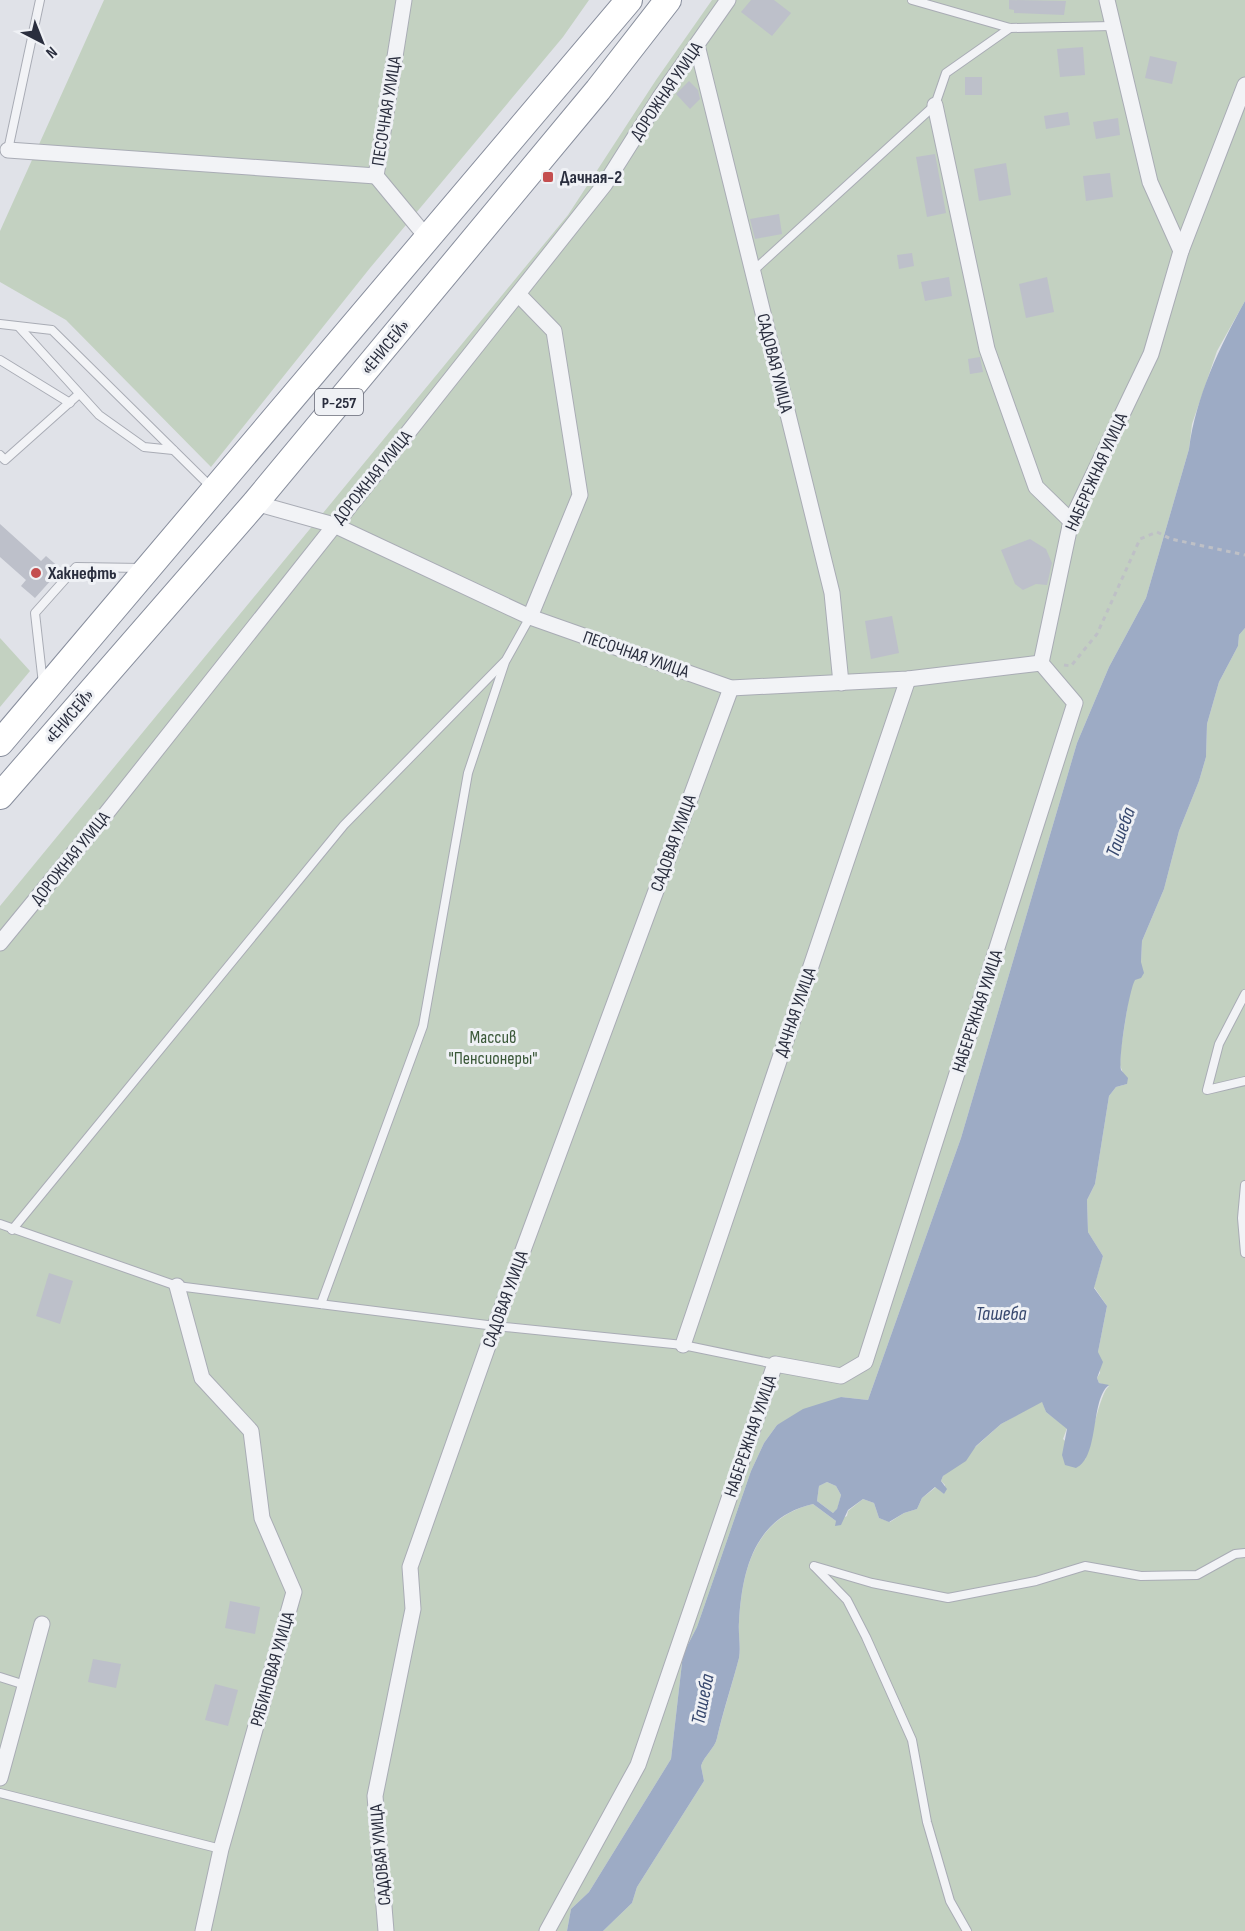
<svg xmlns="http://www.w3.org/2000/svg" width="1245" height="1931" viewBox="0 0 1245 1931" font-family="'Sofia Sans Condensed',sans-serif">
<style>
.green{fill:#c3d1c1}
.water{fill:#9dabc5;fill-rule:evenodd}
.building{fill:#bdc0ca}
.lines{fill:none;stroke-linecap:round;stroke-linejoin:round}
.service-casing{stroke:#a9acb5;stroke-width:10}
.minor-casing{stroke:#a9acb5;stroke-width:17}
.trunk-casing{stroke:#888e9d;stroke-width:28}
.path{stroke:#bec0c6;stroke-width:3;stroke-dasharray:4.5 4.5;stroke-linecap:butt}
.service{stroke:#f2f3f6;stroke-width:8}
.minor{stroke:#f2f3f6;stroke-width:15}
.trunk{stroke:#fff;stroke-width:26}
.poi-dot{fill:#c44e4f;stroke:#eff1f5;stroke-width:2}
.labels{text-anchor:middle;stroke-width:6;stroke-linejoin:round;paint-order:stroke}
.shield{fill:#eff1f5;stroke:#656875;stroke-width:1.5}
.shield-label{font-size:16px;font-weight:bold;fill:#2a2e3e}
.street-label{font-size:18px;fill:#2a2e3e;stroke:#eff1f5}
.poi-label{font-size:18px;font-weight:bold;fill:#2a2e3e;stroke:#eff1f5;text-anchor:start}
.park-label{font-size:18px;fill:#3a5838;stroke:#eff1f5}
.water-label{font-size:20px;font-style:italic;fill:#37486e;stroke:#eff1f5}
</style>
<rect width="100%" height="100%" fill="#e0e2e8"/>
<!-- green -->
<g class="green">
<path d="M104 0H589L563 37 370 268 211 467 66 320 0 282V231Z"/>
<path d="M712 0H1245V301L1217 351 1192 424 1189 449 1146 598 1109 667 1077 743 961 1138 868 1400 841 1397 777 1425 764 1443 751 1471 697 1627 683 1654 671 1759 589 1892 571 1909 567 1931H0V906L568 215 656 80Z"/>
<path d="M1245 628V1931H603L632 1903 637 1887 704 1781 701 1766C704 1756 715 1748 717 1738 723 1712 732 1685 739 1658 741 1647 738 1633 739 1622 742 1569 755 1518 813 1504L836 1521 847 1516 848 1511 863 1499 874 1503 879 1518 890 1522 904 1513 917 1509 922 1498 936 1487 944 1494 945 1485 941 1481 943 1476 1001 1424 1042 1401 1046 1412 1067 1428 1063 1439 1085 1460C1090 1445 1100 1392 1109 1386L1099 1383 1097 1378 1100 1373 1098 1352 1107 1306 1094 1287 1103 1256 1088 1232 1087 1200 1095 1184 1109 1096 1116 1087 1127 1084 1120 1065 1121 1048 1130 990 1141 962 1142 941 1164 889 1179 831 1199 781 1206 757 1207 724 1219 682 1238 646 1239 635Z"/>
<path d="M0 638 30 671 0 707Z"/>
<path d="M827 1482 836 1486 841 1495 837 1510 833 1513 817 1501 819 1486Z"/>
</g>
<!-- water -->
<path class="water" d="M1245 301V628L1239 635 1238 646 1219 682 1207 724 1206 757 1199 781 1179 831 1164 889 1142 941 1141 962 1144 973 1141 978 1135 980C1129 990 1118 1058 1121 1070L1128 1078 1127 1084 1116 1087 1109 1096 1095 1184 1087 1200 1088 1232 1103 1256 1094 1288 1107 1306 1098 1352 1103 1362 1097 1378 1099 1383 1109 1385C1090 1399 1100 1457 1076 1468L1065 1465 1062 1455 1067 1429 1046 1412 1042 1402 1001 1424 976 1446 966 1461 943 1476 941 1481 947 1489 944 1494 935 1487 922 1498 917 1509 904 1513 889 1522 879 1518 874 1503 863 1499 848 1510 841 1525 835 1526 836 1521 813 1504C755 1517 742 1569 739 1622 738 1633 741 1647 739 1658 732 1685 723 1711 717 1738 715 1748 704 1756 701 1766L704 1781 637 1887 632 1903 603 1931H567L571 1909 589 1892 671 1759 683 1654 697 1627 751 1471 764 1443 777 1425 803 1409 841 1397 868 1400 961 1138 1077 743 1109 667 1146 598 1189 449C1196 396 1219 348 1245 301ZM827 1482 836 1486 841 1495 837 1509 833 1513 817 1501 819 1486Z"/>
<!-- building -->
<g class="building">
<path d="M751 0H774L791 13 772 36 741 12Z"/>
<path d="M1009 0 1066 1 1064 15 1014 13V10L1009 9Z"/>
<path d="M1083 47 1085 75 1060 77 1057 49Z"/>
<path d="M1150 56 1177 62 1172 84 1145 78Z"/>
<rect x="965" y="77" width="17" height="18"/>
<path d="M689 81 698 90 700 99 690 109 676 94Z"/>
<path d="M1068 112 1070 125 1046 129 1044 116Z"/>
<path d="M1118 118 1120 135 1096 139 1093 122Z"/>
<path d="M935 154 946 213 927 217 916 157Z"/>
<path d="M1006 163 1011 195 979 201 974 169Z"/>
<path d="M1110 173 1113 197 1086 201 1083 176Z"/>
<path d="M779 214 782 234 755 239 750 219Z"/>
<path d="M912 253 914 266 899 269 897 255Z"/>
<path d="M949 277 952 296 925 301 921 282Z"/>
<path d="M1047 277 1054 312 1026 318 1019 284Z"/>
<path d="M980 357 983 372 970 374 968 359Z"/>
<path d="M0 524 41 561 46 556 61 569 35 598 21 586 26 580 0 557Z"/>
<path d="M1030 539 1046 549 1052 563 1047 585 1036 584 1023 590 1015 584 1001 550Z"/>
<path d="M892 616 899 653 871 659 865 621Z"/>
<path d="M49 1273 73 1281 60 1324 36 1316Z"/>
<path d="M230 1601 260 1607 255 1634 225 1628Z"/>
<path d="M93 1659 121 1664 116 1688 88 1682Z"/>
<path d="M215 1684 238 1690 228 1726 205 1720Z"/>
</g>
<g class="lines">
<defs>
<g id="service">
<path d="M912 0 1010 28 1112 26"/>
<path d="M8 150 40 0"/>
<path d="M753 271 935 105 946 73 1010 28"/>
<path d="M0 324 52 330 212 488"/>
<path d="M19 327 99 415 144 447 173 450"/>
<path d="M0 360 70 403"/>
<path d="M0 455 5 460 79 394"/>
<path d="M43 684 35 613 76 567 142 568"/>
<path d="M1245 994 1219 1044 1207 1090 1245 1081"/>
<path d="M1245 1185 1242 1218 1245 1253"/>
<path d="M0 1224 177 1286 495 1326 683 1345 775 1364"/>
<path d="M12 1230 344 825 506 660 530 617"/>
<path d="M321 1304 423 1026 468 773 505 662"/>
<path d="M814 1566 872 1583 948 1598 1036 1581 1085 1566 1141 1576 1197 1575 1235 1554 1245 1553"/>
<path d="M815 1567 847 1600 866 1637 912 1740 927 1822 950 1901 967 1931"/>
<path d="M0 1677 25 1685"/>
<path d="M0 1793 221 1849"/>
</g>
<g id="minor">
<path d="M404 0 376 176 429 240"/>
<path d="M697 45 832 593 841 683"/>
<path d="M935 105 987 349 1036 487 1071 521"/>
<path d="M8 150 376 176"/>
<path d="M1181 251 1245 85"/>
<path d="M519 295 554 331 580 495 530 617"/>
<path d="M255 503 334 525 530 617 731 688 908 679 1041 663"/>
<path d="M0 943 105 815 605 184 660 97 728 0"/>
<path d="M177 1286 202 1378 251 1431 262 1518 294 1592 221 1849 203 1931"/>
<path d="M683 1345 908 679"/>
<path d="M0 1778 42 1624"/>
<path d="M386 1931 375 1796 413 1609 410 1567 495 1326 731 688"/>
<path d="M547 1931 638 1765 775 1364 841 1376 865 1362 1075 703 1041 663 1071 521 1151 354 1181 251 1150 182 1107 0"/>
</g>
<g id="trunk">
<path d="M0 743 629 0"/>
<path d="M0 796 255 503 598 90 668 0"/>
</g>
</defs>
<!-- service casing -->
<use href="#service" class="service-casing"/>
<!-- minor casing -->
<use href="#minor" class="minor-casing"/>
<!-- trunk casing -->
<use href="#trunk" class="trunk-casing"/>
<!-- path -->
<path class="path" d="M1064 665 1071 666 1097 634 1140 539 1157 532 1171 539 1245 555"/>
<!-- service -->
<use href="#service" class="service"/>
<!-- minor -->
<use href="#minor" class="minor"/>
<!-- trunk -->
<use href="#trunk" class="trunk"/>
</g>
<!-- markers -->
<g class="poi-dot">
<rect x="542" y="171" width="12" height="12" rx="3"/>
<circle cx="36" cy="573" r="6"/>
</g>
<g class="labels">
<!-- shield labels -->
<rect class="shield" x="315" y="389" width="48" height="26" rx="4.5"/>
<g class="shield-label">
<text x="339" y="408">Р-257</text>
</g>
<!-- street labels -->
<g class="street-label">
<text transform="translate(666 91) rotate(-56)" y="6">ДОРОЖНАЯ УЛИЦА</text>
<text transform="translate(386 111) rotate(-81)" y="6">ПЕСОЧНАЯ УЛИЦА</text>
<text transform="translate(385 347) rotate(-50)" y="6">«ЕНИСЕЙ»</text>
<text transform="translate(775 363) rotate(76)" y="6">САДОВАЯ УЛИЦА</text>
<text transform="translate(1096 472) rotate(-66)" y="6">НАБЕРЕЖНАЯ УЛИЦА</text>
<text transform="translate(372 477) rotate(-51)" y="6">ДОРОЖНАЯ УЛИЦА</text>
<text transform="translate(636 654) rotate(19)" y="6">ПЕСОЧНАЯ УЛИЦА</text>
<text transform="translate(69 716) rotate(-49)" y="6">«ЕНИСЕЙ»</text>
<text transform="translate(673 843) rotate(-70)" y="6">САДОВАЯ УЛИЦА</text>
<text transform="translate(70 858) rotate(-51)" y="6">ДОРОЖНАЯ УЛИЦА</text>
<text transform="translate(977 1011) rotate(-72)" y="6">НАБЕРЕЖНАЯ УЛИЦА</text>
<text transform="translate(795 1012) rotate(-71)" y="6">ДАЧНАЯ УЛИЦА</text>
<text transform="translate(505 1299) rotate(-70)" y="6">САДОВАЯ УЛИЦА</text>
<text transform="translate(750 1436) rotate(-71)" y="6">НАБЕРЕЖНАЯ УЛИЦА</text>
<text transform="translate(272 1669) rotate(-74)" y="6">РЯБИНОВАЯ УЛИЦА</text>
<text transform="translate(380 1855) rotate(-95)" y="6">САДОВАЯ УЛИЦА</text>
</g>
<!-- poi labels -->
<g class="poi-label">
<text x="560" y="183">Дачная-2</text>
<text x="48" y="579">Хакнефть</text>
</g>
<!-- park labels -->
<g class="park-label">
<text x="493" y="1043">Массив<tspan x="493" dy="21">"Пенсионеры"</tspan></text>
</g>
<!-- water labels -->
<g class="water-label">
<text transform="translate(1120 832) rotate(-70)" y="7">Ташеба</text>
<text x="1001" y="1320">Ташеба</text>
<text transform="translate(702 1699) rotate(-79)" y="7">Ташеба</text>
</g>
</g>
<!-- north arrow -->
<g transform="translate(42 42) rotate(138)" stroke="#eff1f5" stroke-width="4.5" paint-order="stroke">
<path d="M0-4.5L10 22L0 15L-10 22Z" fill="#2a2e3e"/>
<text y="-9" font-size="16" font-weight="bold" text-anchor="middle" fill="#2a2e3e">N</text>
</g>
</svg>
